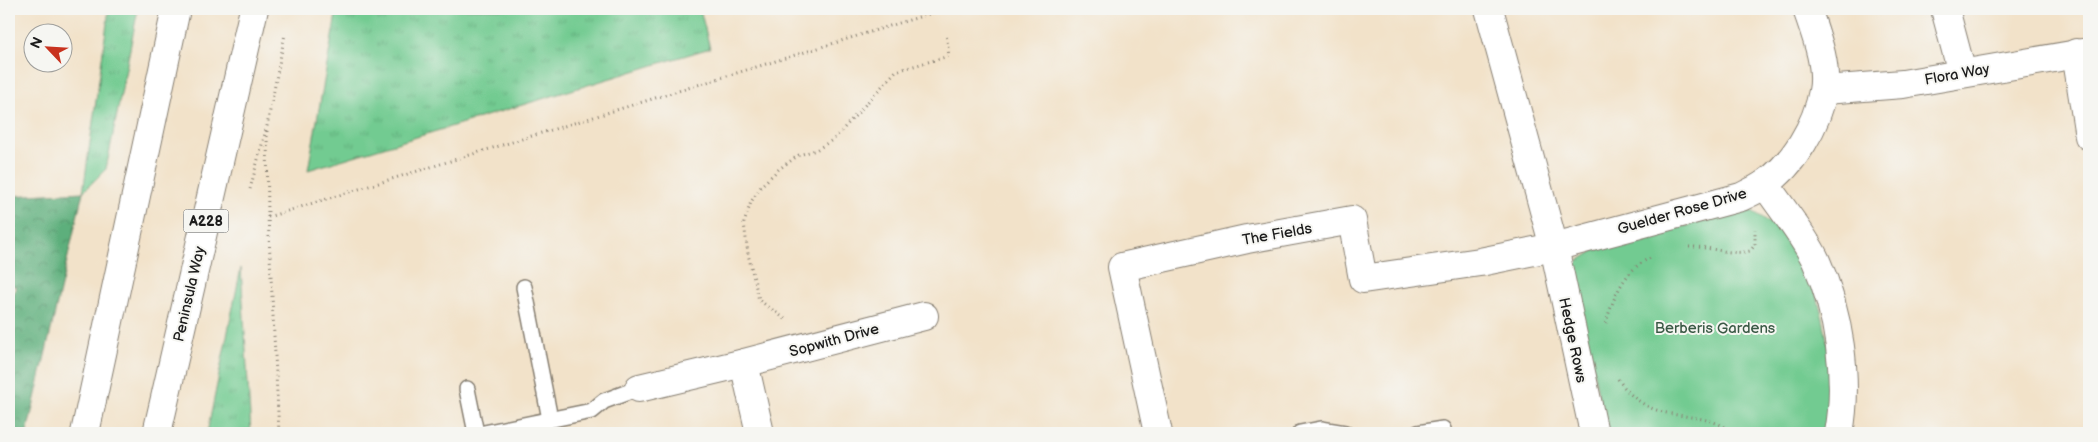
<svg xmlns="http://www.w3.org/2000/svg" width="2098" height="442" viewBox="0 0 2098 442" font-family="'Balsamiq Sans',sans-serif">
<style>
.grass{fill:url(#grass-tufts);stroke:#477456}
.forest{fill:url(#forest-crowns);stroke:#3c664c}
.park{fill:#72cb91;stroke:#477456}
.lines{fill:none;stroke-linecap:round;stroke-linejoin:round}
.service-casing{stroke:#877f72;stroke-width:18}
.minor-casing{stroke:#877f72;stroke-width:30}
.primary-casing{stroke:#877f72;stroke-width:30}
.path{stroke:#877f72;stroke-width:3;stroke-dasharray:1 4;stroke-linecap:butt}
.service{stroke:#fff;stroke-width:15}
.minor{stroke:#fff;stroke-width:28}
.primary{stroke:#fff;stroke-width:28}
.labels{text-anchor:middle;stroke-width:4;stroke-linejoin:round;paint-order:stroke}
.shield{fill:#f6f6f2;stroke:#5d5d5c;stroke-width:1}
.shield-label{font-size:14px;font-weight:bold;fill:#1c1c1c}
.street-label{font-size:15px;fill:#1c1c1c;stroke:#f6f6f2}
.park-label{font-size:15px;fill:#3a5945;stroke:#f6f6f2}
</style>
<defs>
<pattern id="grass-tufts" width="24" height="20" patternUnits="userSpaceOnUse" patternTransform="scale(1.25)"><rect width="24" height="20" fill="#72cb91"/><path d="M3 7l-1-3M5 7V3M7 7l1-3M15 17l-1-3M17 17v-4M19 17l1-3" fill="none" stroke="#62ae7c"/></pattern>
<pattern id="forest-crowns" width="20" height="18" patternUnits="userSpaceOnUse" patternTransform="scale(1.25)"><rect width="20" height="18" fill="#5daf7b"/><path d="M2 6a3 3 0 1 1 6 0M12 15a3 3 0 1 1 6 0" fill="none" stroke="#4c8e64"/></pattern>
</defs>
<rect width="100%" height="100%" fill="#f6f6f2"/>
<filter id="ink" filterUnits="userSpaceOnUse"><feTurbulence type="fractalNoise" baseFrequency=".02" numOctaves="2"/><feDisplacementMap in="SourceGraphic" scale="10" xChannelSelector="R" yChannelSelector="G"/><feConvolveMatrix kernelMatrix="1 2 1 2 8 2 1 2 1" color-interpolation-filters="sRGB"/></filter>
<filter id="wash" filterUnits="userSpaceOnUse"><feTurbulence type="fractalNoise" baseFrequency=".0096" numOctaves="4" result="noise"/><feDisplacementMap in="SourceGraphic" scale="20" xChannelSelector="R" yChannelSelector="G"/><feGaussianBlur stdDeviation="1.12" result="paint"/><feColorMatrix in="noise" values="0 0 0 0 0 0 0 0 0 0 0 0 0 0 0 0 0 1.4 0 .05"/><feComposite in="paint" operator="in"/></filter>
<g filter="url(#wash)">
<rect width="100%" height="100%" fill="#f2e2c9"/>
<!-- grass -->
<g class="grass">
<path d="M109 9H138L106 169 83 192Z"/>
<path d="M337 9H700L710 48 308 170Z"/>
<path d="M241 268 251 433H207Z"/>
</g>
<!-- forest -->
<path class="forest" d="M83 192 27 433H9V312L16 286H9V196Z"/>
<!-- park -->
<path class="park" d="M1752 211C1772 223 1790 237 1801 258 1826 303 1839 384 1825 433H1606L1573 270 1578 261 1595 250 1739 212Z"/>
</g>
<g filter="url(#ink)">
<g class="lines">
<defs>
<g id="service">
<path d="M524 287 550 419"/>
<path d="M467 389 476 433"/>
<path d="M484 433 592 411 604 401 639 388"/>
<path d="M1300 433 1321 429 1345 433"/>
<path d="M1418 433 1443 429"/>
</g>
<g id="minor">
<path d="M1489 9 1554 247 1594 433"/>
<path d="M1945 9 1962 73"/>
<path d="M2076 53 2089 136"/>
<path d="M1824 90 1903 84 2089 52"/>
<path d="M1765 184C1781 208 1804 235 1816 261 1839 312 1849 379 1839 433"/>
<path d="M639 388 744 363"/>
<path d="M760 433 744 363 924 316"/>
<path d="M1158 433 1122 267 1247 239 1352 220 1363 279 1480 262 1554 247 1741 197C1749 193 1758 189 1765 184 1794 164 1817 125 1823 91 1828 65 1815 33 1807 9"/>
</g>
<g id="primary">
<path d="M85 433 176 9"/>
<path d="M157 433 254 9"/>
</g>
</defs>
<!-- service casing -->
<use href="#service" class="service-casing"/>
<!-- minor casing -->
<use href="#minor" class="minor-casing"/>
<!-- primary casing -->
<use href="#primary" class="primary-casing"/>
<!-- path -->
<g class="path">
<path d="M267 131 268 217 279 433"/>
<path d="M250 189 267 126 285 34"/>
<path d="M268 217 945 9"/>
<path d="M1689 247C1711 246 1729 256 1750 251L1755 245V229"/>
<path d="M785 319 759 300 748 254 744 223 751 202 762 185 779 169 799 155 816 150 834 139 896 71 949 56 946 33"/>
<path d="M1606 323C1613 298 1624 270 1650 258"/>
<path d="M1618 379C1653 431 1697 404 1734 433"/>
</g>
<!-- service -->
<use href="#service" class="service"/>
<!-- minor -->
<use href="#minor" class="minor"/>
<!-- primary -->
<use href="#primary" class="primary"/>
</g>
</g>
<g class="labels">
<!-- shield labels -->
<rect class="shield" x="183.5" y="209.5" width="45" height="23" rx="4"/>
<g class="shield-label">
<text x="206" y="226">A228</text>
</g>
<!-- street labels -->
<g class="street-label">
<text transform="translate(1957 74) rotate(-10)" y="5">Flora Way</text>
<text transform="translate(1682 211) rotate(-16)" y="5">Guelder Rose Drive</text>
<text transform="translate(1277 234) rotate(-10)" y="5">The Fields</text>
<text transform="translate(189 294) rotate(-77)" y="5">Peninsula Way</text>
<text transform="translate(834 340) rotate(-15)" y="5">Sopwith Drive</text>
<text transform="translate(1573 340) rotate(78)" y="5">Hedge Rows</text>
</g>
<!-- park labels -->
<g class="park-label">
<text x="1715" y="333">Berberis Gardens</text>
</g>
</g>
<!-- margin -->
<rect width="2098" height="442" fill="none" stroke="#f6f6f2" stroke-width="30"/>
<!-- north arrow -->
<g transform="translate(48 48) rotate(295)"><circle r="24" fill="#f6f6f2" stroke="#9f9f9c"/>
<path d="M0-4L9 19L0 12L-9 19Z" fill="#c8321e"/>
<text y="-8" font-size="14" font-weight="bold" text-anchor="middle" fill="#1c1c1c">N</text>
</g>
</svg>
